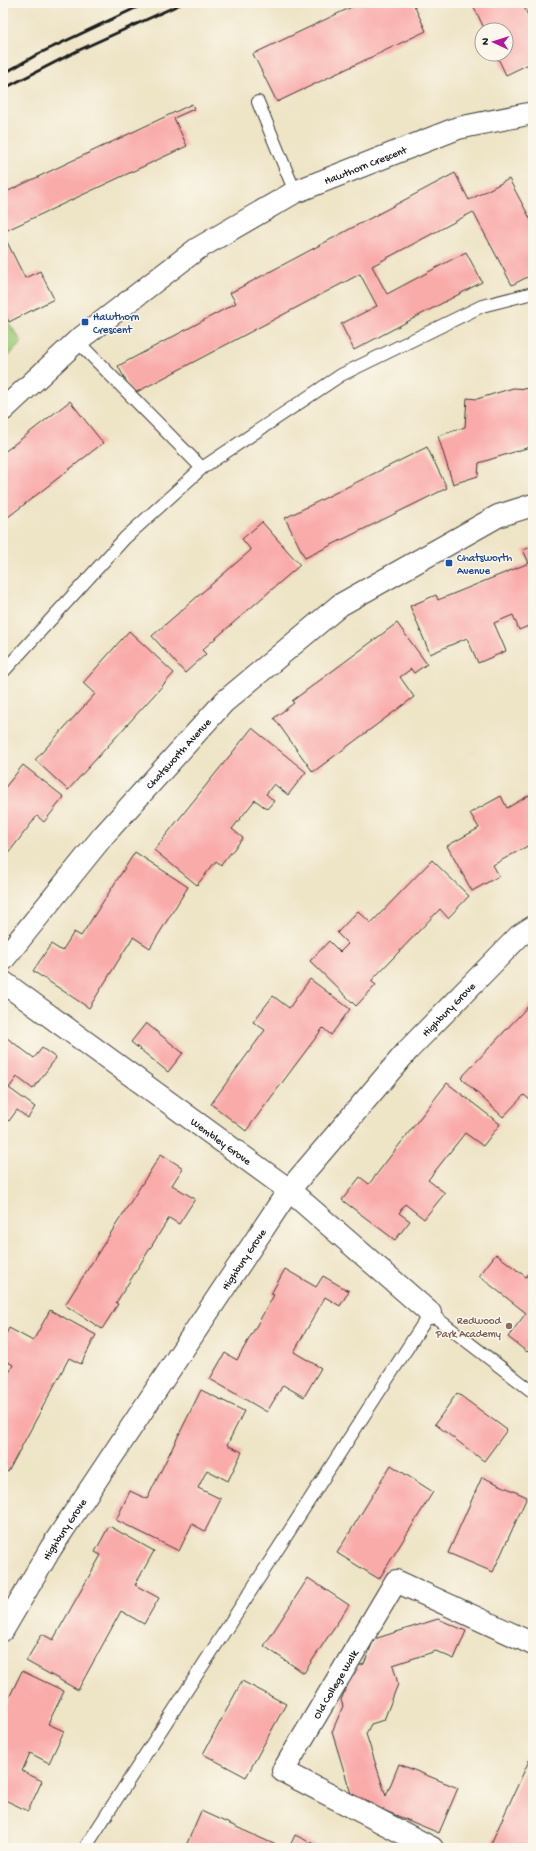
<svg xmlns="http://www.w3.org/2000/svg" width="536" height="1851" viewBox="0 0 536 1851" font-family="'Gochi Hand',sans-serif">
<style>
.green{fill:#9cc976;stroke:#5c7249}
.building{fill:#f9abaa}
.lines{fill:none;stroke-linecap:round;stroke-linejoin:round}
.service-casing{stroke:#3c3a36;stroke-width:14}
.minor-casing{stroke:#3c3a36;stroke-width:24}
.service{stroke:#fff;stroke-width:12}
.minor{stroke:#fff;stroke-width:22}
.rail{stroke:#1c1c1c;stroke-width:3}
.transit-dot{fill:#1a4fb4;stroke:#fbf7ec;stroke-width:1.5}
.education-dot{fill:#8d6e63;stroke:#fbf7ec;stroke-width:1.5}
.labels{text-anchor:middle;stroke-width:3;stroke-linejoin:round;paint-order:stroke}
.street-label{font-size:11px;fill:#1c1c1c;stroke:#fbf7ec}
.transit-label{font-size:11px;fill:#164399;stroke:#fbf7ec;text-anchor:start}
.education-label{font-size:11px;fill:#785e54;stroke:#fbf7ec;text-anchor:end}
</style>
<rect width="100%" height="100%" fill="#fbf7ec"/>
<filter id="ink" filterUnits="userSpaceOnUse"><feTurbulence type="fractalNoise" baseFrequency=".025" numOctaves="2"/><feDisplacementMap in="SourceGraphic" scale="8" xChannelSelector="R" yChannelSelector="G"/><feConvolveMatrix kernelMatrix="1 2 1 2 8 2 1 2 1" color-interpolation-filters="sRGB"/></filter>
<filter id="wash" filterUnits="userSpaceOnUse"><feTurbulence type="fractalNoise" baseFrequency=".012" numOctaves="4" result="noise"/><feDisplacementMap in="SourceGraphic" scale="16" xChannelSelector="R" yChannelSelector="G"/><feGaussianBlur stdDeviation="0.9" result="paint"/><feColorMatrix in="noise" values="0 0 0 0 0 0 0 0 0 0 0 0 0 0 0 0 0 1.4 0 .05"/><feComposite in="paint" operator="in"/></filter>
<g filter="url(#wash)">
<rect width="100%" height="100%" fill="#eee4c6"/>
<!-- green -->
<path class="green" d="M3 315 22 342 3 362Z"/>
<g id="blocks">
<!-- building -->
<g class="building">
<path d="M360 3H413L426 31 277 102 253 54Z"/>
<path d="M472 3H522L533 26V62L506 75 496 54H506V30H485Z"/>
<path d="M527 3H533V17L525 4Z"/>
<path d="M192 104 194 109 174 118 187 146 3 232 4 193Z"/>
<path d="M455 173 469 200 509 179 533 224V274L512 285 473 212 372 266 387 294 466 252 482 282 354 350 341 324 377 306 360 274 133 394 118 366 236 303 230 293Z"/>
<path d="M3 234 25 278 40 271 54 299 9 322 3 310Z"/>
<path d="M532 385 533 446 479 463 478 476 453 484 438 436 465 427 467 398 477 399 513 388 532 389Z"/>
<path d="M70 401 103 443 3 521V453Z"/>
<path d="M427 447 447 488 305 558 285 518Z"/>
<path d="M262 522 300 565 202 650 206 654 185 673 152 636 251 550 242 539Z"/>
<path d="M533 546V624L519 630 513 615 494 623 506 651 478 663 467 638 430 654 410 606 436 595 438 600 529 563 523 550Z"/>
<path d="M397 623 427 664 414 673 411 669 400 677 414 697 313 772 274 718 294 703 292 701Z"/>
<path d="M129 631 174 673 68 790 35 760 95 694 83 683Z"/>
<path d="M252 728 306 772 288 795 274 784 266 794 274 801 267 809 255 800 232 829 243 838 221 865 216 861 197 885 154 850Z"/>
<path d="M23 765 64 797 44 822 37 816 3 860V790Z"/>
<path d="M533 793V843L493 865 499 876 472 891 447 846 479 828 470 813 501 796 507 808Z"/>
<path d="M135 852 188 887 150 948 133 937 89 1008 33 971 51 944 62 951 74 932 81 936Z"/>
<path d="M432 860 469 896 448 918 440 909 371 981 376 985 356 1006 310 961 329 941 340 952 348 944 337 933 358 911 371 923Z"/>
<path d="M310 979 350 1009 331 1035 323 1028 246 1131 211 1104 265 1030 253 1022 273 996 289 1008Z"/>
<path d="M533 1001V1097L530 1100 524 1095 503 1117 461 1078Z"/>
<path d="M146 1023 183 1053 168 1072 131 1042Z"/>
<path d="M3 1035 34 1058 42 1048 56 1058 33 1089 17 1077 9 1088 35 1107 28 1118 17 1110 9 1121 3 1116Z"/>
<path d="M447 1083 500 1124 483 1146 465 1133 428 1180 445 1193 424 1219 405 1204 399 1213 410 1221 395 1240 342 1200 360 1177 369 1184Z"/>
<path d="M161 1154 183 1168 172 1185 195 1199 179 1224 169 1218 116 1303 118 1304 102 1329 65 1305Z"/>
<path d="M496 1254 526 1277 533 1268V1348L532 1347 527 1352 508 1337 526 1313 479 1276Z"/>
<path d="M285 1269 316 1287 323 1276 349 1291 340 1306 325 1297 294 1352 321 1368 304 1397 283 1385 267 1412 210 1379 225 1353 237 1360 274 1295 271 1294Z"/>
<path d="M50 1310 96 1335 81 1364 69 1358 8 1472 3 1469V1384L13 1365 3 1359V1340L9 1328 33 1341Z"/>
<path d="M201 1390 244 1411 227 1445 242 1452 228 1481 207 1470 198 1488 221 1499 205 1531 192 1524 179 1551 116 1520 130 1491 147 1499Z"/>
<path d="M457 1393 507 1430 484 1461 435 1424Z"/>
<path d="M391 1465 433 1492 379 1579 337 1553Z"/>
<path d="M482 1477 527 1497 493 1572 448 1553Z"/>
<path d="M109 1526 154 1551 135 1585 159 1598 144 1624 121 1611 78 1690 26 1661 42 1634 53 1640 101 1555 95 1552Z"/>
<path d="M308 1578 349 1605 304 1673 264 1646Z"/>
<path d="M438 1619 466 1631 454 1659 436 1651 393 1665 398 1684 384 1720 371 1724 366 1734 386 1796 399 1764 458 1788 439 1833 352 1797 332 1732 343 1706 341 1700 355 1667 364 1664 374 1639Z"/>
<path d="M22 1671 64 1691 48 1724 64 1731 49 1763 30 1753 22 1771 42 1781 28 1811 3 1799V1710Z"/>
<path d="M242 1681 286 1704 246 1777 203 1754Z"/>
<path d="M533 1752V1848H489Z"/>
<path d="M201 1811 276 1845 275 1848H185Z"/>
<path d="M295 1835 322 1848H289Z"/>
</g>
</g>
</g>
<g filter="url(#ink)">
<use href="#blocks" fill-opacity="0" stroke="#3c3a36" stroke-width="1"/>
<g class="lines">
<defs>
<g id="service">
<path d="M258 102 295 192"/>
<path d="M77 341 202 468"/>
<path d="M3 672 125 538 202 468 341 375 482 306 533 293"/>
<path d="M85 1848 430 1313 533 1392"/>
</g>
<g id="minor">
<path id="s1" d="M3 410 77 341 197 249 295 192 458 128 533 113"/>
<path id="s2" d="M3 960 103 836 224 702 340 605 498 516 533 505"/>
<path id="s3" d="M3 982 289 1190 430 1313"/>
<path id="s4" d="M3 1630 51 1548 289 1190 408 1050 519 936 533 927"/>
<path id="s5" d="M432 1848 283 1771 396 1581 533 1644"/>
</g>
</defs>
<!-- service casing -->
<use href="#service" class="service-casing"/>
<!-- minor casing -->
<use href="#minor" class="minor-casing"/>
<!-- service -->
<use href="#service" class="service"/>
<!-- minor -->
<use href="#minor" class="minor"/>
<!-- rail -->
<g class="rail">
<path d="M3 74 38 54 146 3"/>
<path d="M3 89 77 51 183 3"/>
</g>
</g>
</g>
<!-- markers -->
<g class="transit-dot">
<rect x="81" y="318" width="8" height="8" rx="2"/>
<rect x="445" y="559" width="8" height="8" rx="2"/>
</g>
<circle class="education-dot" cx="509" cy="1326" r="4"/>
<g class="labels">
<!-- street labels -->
<g class="street-label">
<text dy="4" stroke="none"><textPath href="#s1" startOffset="441">Hawthorn Crescent</textPath></text>
<text dy="4" stroke="none"><textPath href="#s2" startOffset="271">Chatsworth Avenue</textPath></text>
<text dy="4" stroke="none"><textPath href="#s4" startOffset="766">Highbury Grove</textPath></text>
<text dy="4" stroke="none"><textPath href="#s3" startOffset="270">Wembley Grove</textPath></text>
<text dy="4" stroke="none"><textPath href="#s4" startOffset="442">Highbury Grove</textPath></text>
<text dy="4" stroke="none"><textPath href="#s4" startOffset="118">Highbury Grove</textPath></text>
<text dy="4" stroke="none"><textPath href="#s5" startOffset="269">Old College Walk</textPath></text>
</g>
<!-- transit labels -->
<g class="transit-label">
<text x="93" y="320">Hawthorn<tspan x="93" dy="13">Crescent</tspan></text>
<text x="457" y="561">Chatsworth<tspan x="457" dy="13">Avenue</tspan></text>
</g>
<!-- education labels -->
<g class="education-label">
<text x="501" y="1324">Redwood<tspan x="501" dy="13">Park Academy</tspan></text>
</g>
</g>
<!-- margin -->
<rect width="536" height="1851" fill="none" stroke="#fbf7ec" stroke-width="16"/>
<!-- north arrow -->
<g transform="translate(494 42) rotate(274)"><circle r="19" fill="#fbf7ec" stroke="#a29f99"/>
<path d="M0-3L7 15L0 10L-7 15Z" fill="#b5179e"/>
<text y="-6" font-size="11" font-weight="bold" text-anchor="middle" fill="#1c1c1c">N</text>
</g>
</svg>
